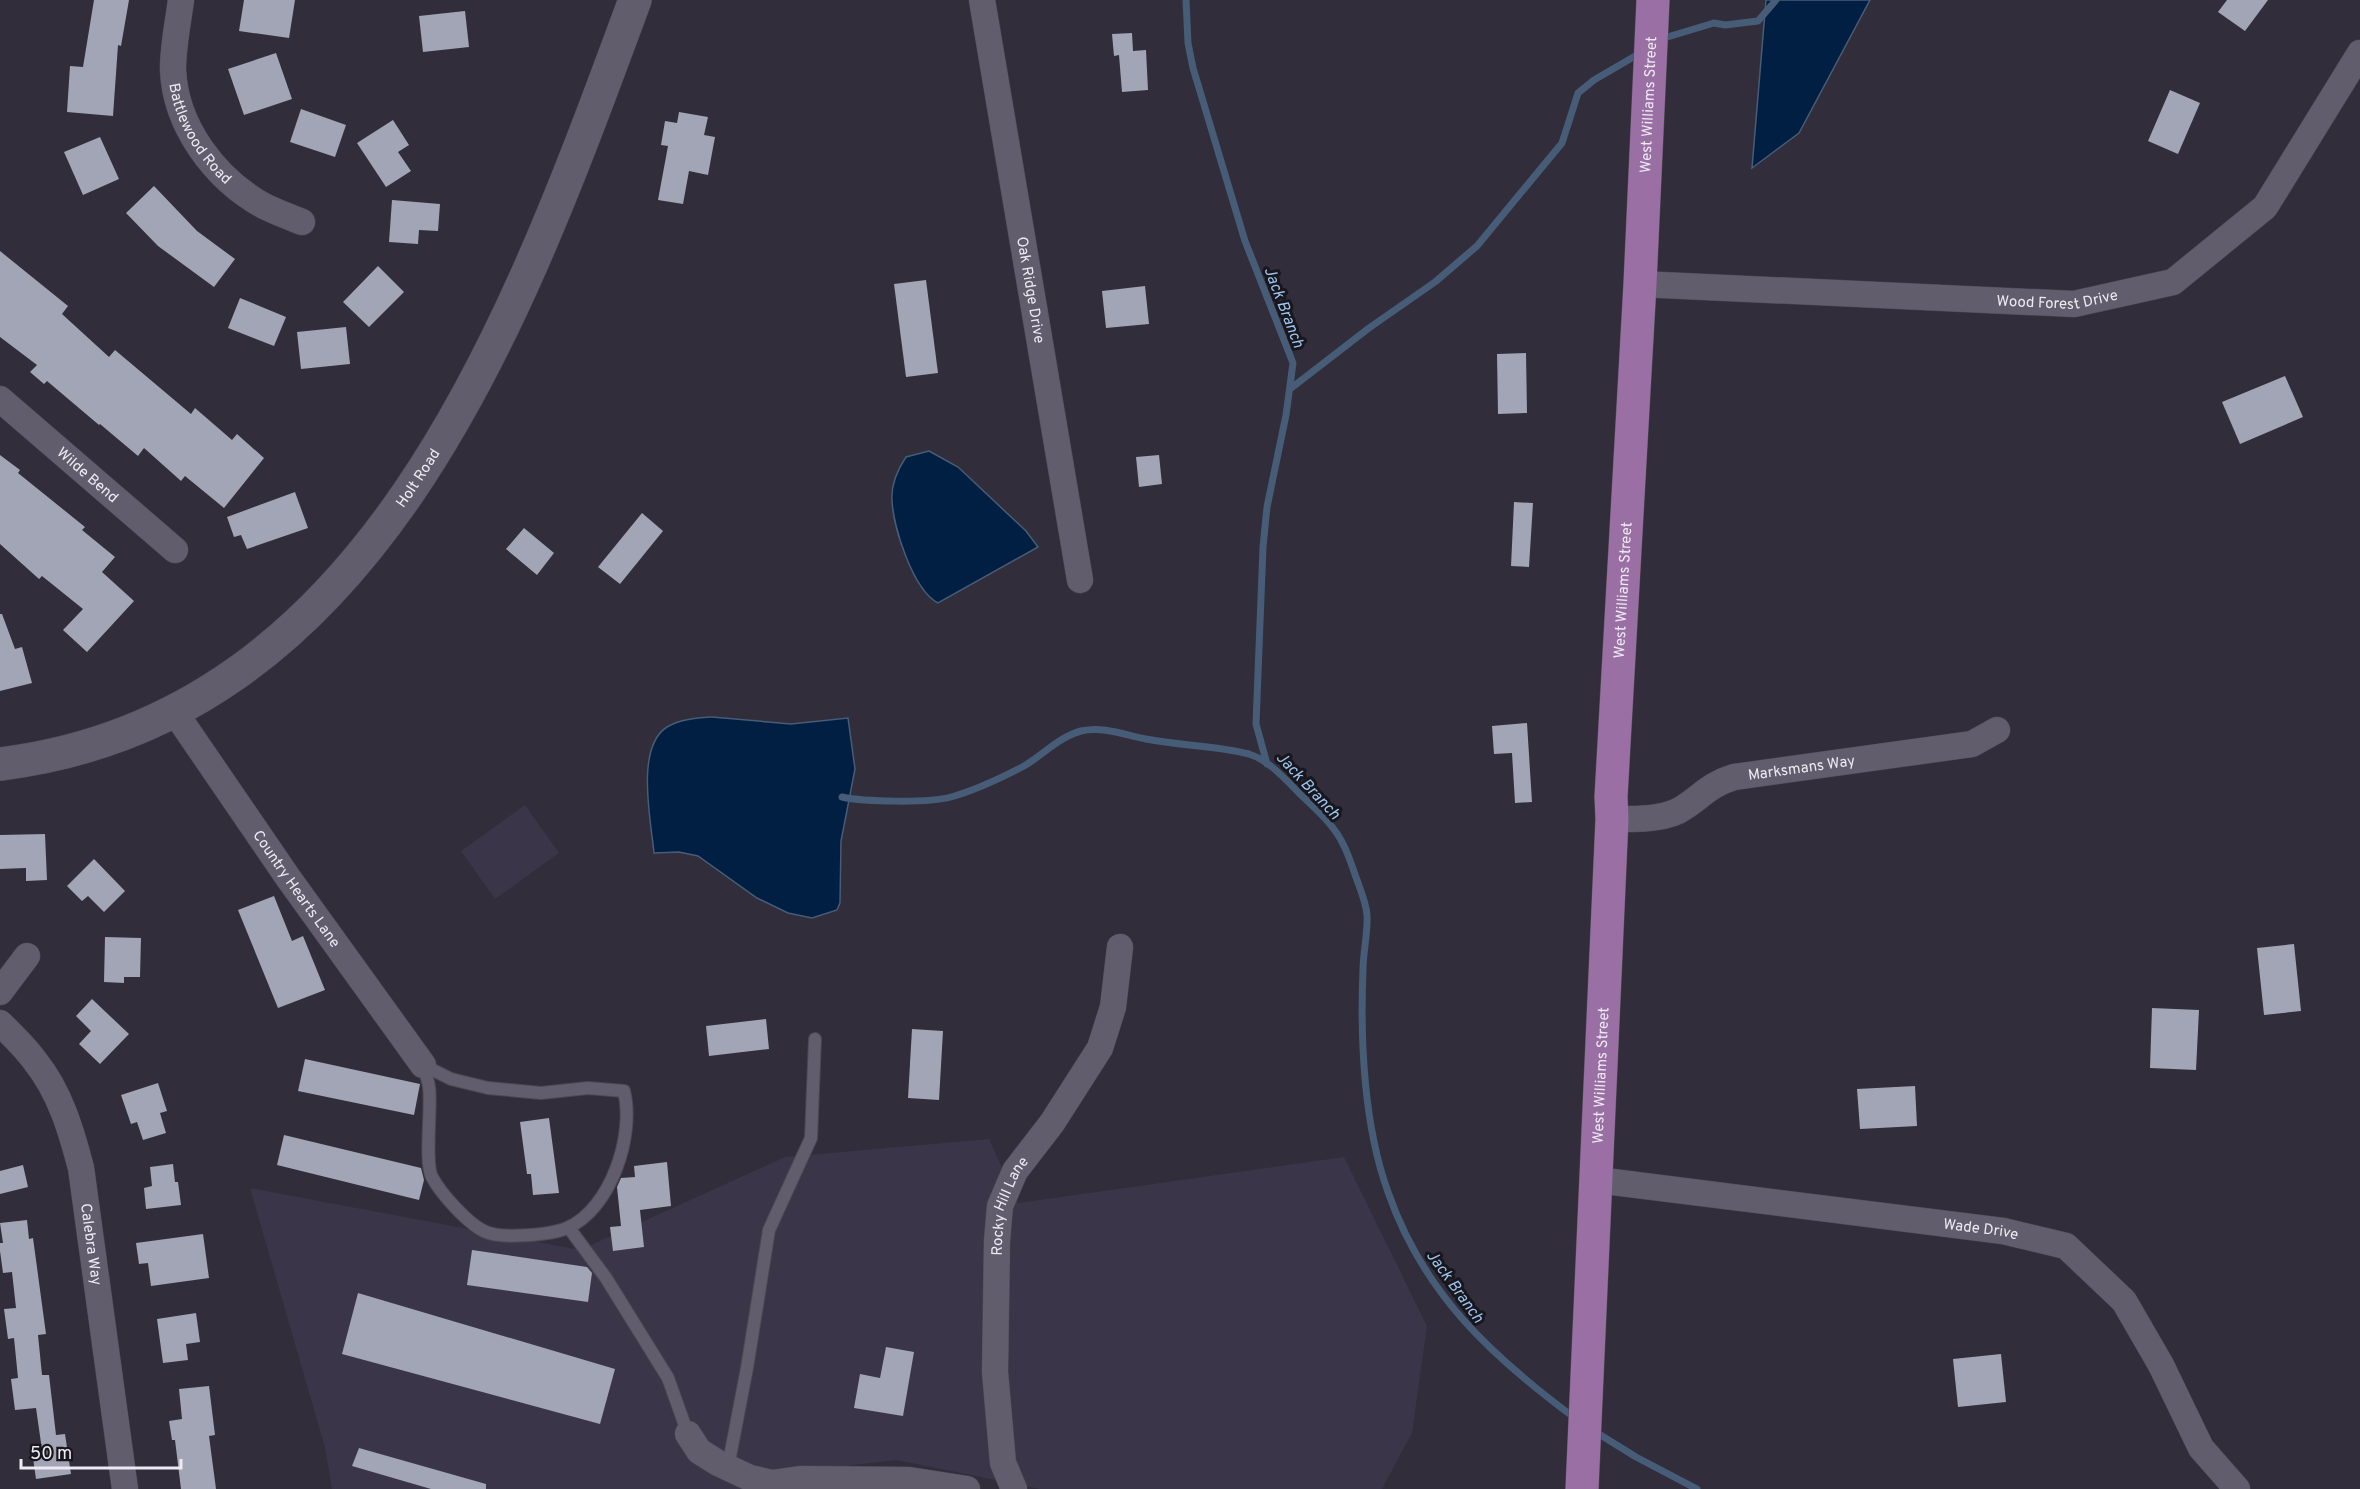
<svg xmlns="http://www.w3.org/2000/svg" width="2360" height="1489" viewBox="0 0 2360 1489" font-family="Overpass,sans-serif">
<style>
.built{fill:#3a3548}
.water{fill:#001f42;stroke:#475c77;stroke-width:1.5}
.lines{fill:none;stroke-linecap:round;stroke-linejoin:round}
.stream{stroke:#475c77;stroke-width:7}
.building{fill:#a1a5b5}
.lane-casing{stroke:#4c4853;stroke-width:14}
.street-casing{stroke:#4c4853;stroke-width:27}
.secondary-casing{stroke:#4c4853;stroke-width:34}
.primary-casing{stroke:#4c4853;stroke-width:34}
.lane{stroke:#625d6c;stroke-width:12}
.street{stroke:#625d6c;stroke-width:26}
.secondary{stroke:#625d6c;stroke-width:33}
.primary{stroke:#996fa4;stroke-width:33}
.labels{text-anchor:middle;stroke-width:6;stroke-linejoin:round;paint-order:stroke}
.street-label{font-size:15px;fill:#edeaf3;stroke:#18171d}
.water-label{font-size:16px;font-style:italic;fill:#9ec5f1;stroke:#18171d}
</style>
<rect width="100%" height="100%" fill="#312d3a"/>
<!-- built -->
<g class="built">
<path d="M525 805 559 853 495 899 461 851Z"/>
<path d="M989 1139 1018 1203 1344 1157 1427 1326 1412 1433 1382 1489H1040L896 1460 779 1474 777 1489H332L325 1448 250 1188 580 1250 785 1157Z"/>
</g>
<!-- water -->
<g class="water">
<path d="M1766 0H1870L1799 133 1752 168Z"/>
<path d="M929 451 958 467 1026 531 1038 547 938 603C913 590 893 527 892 500 891 485 898 469 906 457Z"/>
<path d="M712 717 791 724 848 718 855 769 841 841 840 903 837 910 812 918 788 913 757 898 698 856 679 852 654 853C651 821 635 747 667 727 680 719 697 718 712 717Z"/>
</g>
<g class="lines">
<!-- stream -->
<g class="stream">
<path d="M1186 0 1188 43 1193 68 1245 241 1293 363 1286 415 1267 507 1263 547 1256 724 1267 764"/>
<path d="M1664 38 1714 23 1725 25 1758 21 1776 0"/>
<path d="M1290 389 1369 328 1435 282 1477 246 1562 143 1578 93 1594 80 1642 52"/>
<path d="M842 797C864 802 930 803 951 797 976 790 1001 778 1024 766 1043 755 1059 737 1081 731 1103 726 1125 735 1146 739 1181 746 1214 745 1249 754 1269 760 1286 780 1301 795 1317 810 1335 826 1344 846 1349 856 1353 869 1357 880 1361 891 1366 903 1367 915 1368 933 1363 952 1363 970 1360 1040 1364 1126 1388 1192 1423 1293 1491 1356 1575 1418"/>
<path d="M1594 1431 1636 1457 1697 1489"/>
</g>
</g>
<!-- building -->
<g class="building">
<path d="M94 0H129L121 46 118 45 113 116 67 112 70 66 83 67Z"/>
<path d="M244 0H295L289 38 239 31Z"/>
<path d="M2227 0H2268L2245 31 2218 12Z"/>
<path d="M465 11 469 47 423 52 419 16Z"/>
<path d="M1132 33 1133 51 1146 50 1148 90 1122 92 1119 55 1114 56 1112 34Z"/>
<path d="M276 53 292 99 244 115 228 69Z"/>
<path d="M2170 90 2200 103 2178 154 2148 141Z"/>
<path d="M301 109 346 125 335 157 290 142Z"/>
<path d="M679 112 708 117 704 135 715 137 708 175 689 171 683 204 658 200 668 146 661 145 665 121 677 123Z"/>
<path d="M393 120 409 145 398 152 411 171 386 187 357 143Z"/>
<path d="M100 137 119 179 83 195 64 152Z"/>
<path d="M154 186 197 231 235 259 214 287 158 246 126 213Z"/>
<path d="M392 200 440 204 438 231 419 230 418 244 389 242Z"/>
<path d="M0 251 68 306 62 314 109 357 115 350 191 414 195 408 232 440 237 434 264 458 224 508 185 476 181 481 144 448 138 456 100 424 99 425 47 381 44 384 30 372 37 365 0 337Z"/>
<path d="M378 266 404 292 369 327 343 302Z"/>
<path d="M926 280 938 373 906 377 894 284Z"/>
<path d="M1145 286 1149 324 1106 328 1102 291Z"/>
<path d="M240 298 286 317 274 346 228 328Z"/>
<path d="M346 327 350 364 301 369 297 332Z"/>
<path d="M1526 353 1527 413 1498 414 1497 354Z"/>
<path d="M2285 376 2303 417 2240 444 2222 402Z"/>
<path d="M0 455 20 470 18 473 85 527 82 530 115 557 102 572 134 601 87 652 63 630 83 609 42 576 39 579 0 544Z"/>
<path d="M1159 455 1162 484 1139 487 1136 457Z"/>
<path d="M295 492 308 528 247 549 241 535 234 537 227 517Z"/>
<path d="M1514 502 1533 503 1529 567 1511 566Z"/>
<path d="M642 513 663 531 620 584 598 567Z"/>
<path d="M524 528 554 553 537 575 506 549Z"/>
<path d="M0 614H2L15 649 22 647 32 683 0 691Z"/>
<path d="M1527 723 1532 802 1515 803 1512 753 1494 754 1492 726Z"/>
<path d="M45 834 47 880 26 881V868L0 869V835Z"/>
<path d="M94 859 125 891 104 912 88 896 82 901 67 886Z"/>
<path d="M274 896 292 941 303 936 325 990 278 1008 238 910Z"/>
<path d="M105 937 141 938 140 977H124V983L104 982Z"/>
<path d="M2294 944 2301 1011 2264 1015 2257 948Z"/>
<path d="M92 999 129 1034 100 1064 79 1044 91 1031 76 1016Z"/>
<path d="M2152 1008 2199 1010 2196 1070 2150 1068Z"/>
<path d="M766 1019 769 1049 709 1056 706 1026Z"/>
<path d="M912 1029 943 1031 939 1100 908 1098Z"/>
<path d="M305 1059 420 1084 414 1115 298 1091Z"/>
<path d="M158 1083 167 1111 160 1113 166 1133 143 1140 137 1122 131 1124 121 1095Z"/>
<path d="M1915 1086 1917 1126 1860 1129 1857 1089Z"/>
<path d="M549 1118 559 1193 533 1195 531 1174H527L520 1122Z"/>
<path d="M284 1135 421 1168 424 1180 419 1200 277 1165Z"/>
<path d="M667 1162 671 1206 640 1210 644 1247 613 1251 610 1227 621 1226 617 1187 621 1178 635 1177 634 1166Z"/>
<path d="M173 1164 175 1182H178L181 1205 146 1209 144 1188 152 1186 150 1167Z"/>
<path d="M23 1165 28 1187 0 1194V1171Z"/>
<path d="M27 1220 29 1239 33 1238 46 1334 38 1335 42 1375H49L56 1435 65 1434 71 1474 36 1479 33 1458 43 1457 36 1408 15 1410 11 1379 18 1378 14 1338 8 1339 4 1309 16 1308 12 1272 3 1273 0 1251V1243H3L0 1223Z"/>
<path d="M203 1234 209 1278 151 1286 148 1263 139 1264 136 1243Z"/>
<path d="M472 1250 587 1267 592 1273 588 1302 467 1285Z"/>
<path d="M358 1293 615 1369 600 1424 342 1354Z"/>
<path d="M196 1313 200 1342 186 1344 188 1360 163 1363 157 1319Z"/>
<path d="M886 1347 914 1352 903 1416 854 1408 860 1374 880 1378Z"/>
<path d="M2001 1354 2006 1402 1958 1407 1953 1359Z"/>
<path d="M209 1386 215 1435 209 1436 216 1489H181L175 1440H172L169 1421 182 1419 179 1389Z"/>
<path d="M359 1448 486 1484V1489H431L352 1466Z"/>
</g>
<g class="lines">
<defs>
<g id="lane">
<path d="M423 1065 451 1079 488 1088 541 1093 588 1088 624 1091C635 1135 611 1209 567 1228 551 1235 502 1239 486 1232 469 1225 441 1194 432 1177 424 1162 432 1108 429 1087 428 1080 425 1072 423 1065Z"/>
<path d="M569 1228 606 1278 668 1378 688 1434"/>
<path d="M728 1467 747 1368 769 1230 811 1138 815 1039"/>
</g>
<g id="street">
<path id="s1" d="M181 0C178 23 173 46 173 69 175 126 215 179 264 206 276 212 290 217 302 222"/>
<path id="s2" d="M982 0 1080 580"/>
<path id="s3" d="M1640 284 2074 304 2173 282 2265 207 2360 53"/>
<path id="s4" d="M0 399 175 550"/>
<path id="s5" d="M174 711 289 879 423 1065"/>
<path id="s6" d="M1612 819C1633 819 1659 820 1678 811 1700 799 1707 785 1734 777L1972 744 1997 730"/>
<path d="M0 992 27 956"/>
<path id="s7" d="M0 1023C12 1035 25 1047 35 1061 60 1092 71 1130 81 1168L125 1489"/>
<path id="s8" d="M1597 1180 2003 1231 2066 1246 2124 1301 2161 1365 2201 1448 2237 1489"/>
<path d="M688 1434 699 1451 718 1463 750 1478 772 1483 800 1479 909 1480 967 1489"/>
<path id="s9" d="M1014 1489 1003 1463 995 1372 997 1241 1000 1206 1015 1171 1052 1123 1100 1048 1113 1007 1120 947"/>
</g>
<g id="secondary">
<path id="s10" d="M0 764C379 718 521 307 635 0"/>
</g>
<g id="primary">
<path id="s11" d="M1582 1489 1612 819 1611 797 1640 284 1653 0"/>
</g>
</defs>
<!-- lane casing -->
<use href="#lane" class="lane-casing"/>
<!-- street casing -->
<use href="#street" class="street-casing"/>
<!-- secondary casing -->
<use href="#secondary" class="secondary-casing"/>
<!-- primary casing -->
<use href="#primary" class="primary-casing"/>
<!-- lane -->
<use href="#lane" class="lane"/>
<!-- street -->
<use href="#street" class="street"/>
<!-- secondary -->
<use href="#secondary" class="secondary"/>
<!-- primary -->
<use href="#primary" class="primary"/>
</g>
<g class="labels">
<!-- street labels -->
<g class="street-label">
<text dy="5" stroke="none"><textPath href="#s11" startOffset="1386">West Williams Street</textPath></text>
<text dy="5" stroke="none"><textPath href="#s1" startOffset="141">Battlewood Road</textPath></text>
<text dy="5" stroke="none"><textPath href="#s2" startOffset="294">Oak Ridge Drive</textPath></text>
<text dy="5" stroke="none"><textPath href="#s3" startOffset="418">Wood Forest Drive</textPath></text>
<text dy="5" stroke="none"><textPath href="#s4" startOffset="116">Wilde Bend</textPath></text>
<text dy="5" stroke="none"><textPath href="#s10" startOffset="524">Holt Road</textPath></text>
<text dy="5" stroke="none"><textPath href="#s11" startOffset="900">West Williams Street</textPath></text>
<text dy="5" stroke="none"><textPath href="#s6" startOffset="201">Marksmans Way</textPath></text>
<text dy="5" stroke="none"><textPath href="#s5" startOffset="216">Country Hearts Lane</textPath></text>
<text dy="5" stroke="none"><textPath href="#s11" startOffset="414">West Williams Street</textPath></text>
<text dy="5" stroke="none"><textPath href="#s9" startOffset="288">Rocky Hill Lane</textPath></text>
<text dy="5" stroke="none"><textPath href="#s8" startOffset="387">Wade Drive</textPath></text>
<text dy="5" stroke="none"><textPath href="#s7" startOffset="246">Calebra Way</textPath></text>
</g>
<!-- water labels -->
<g class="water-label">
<text transform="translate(1285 307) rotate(69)" y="6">Jack Branch</text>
<text transform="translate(1309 785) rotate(47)" y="6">Jack Branch</text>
<text transform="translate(1456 1286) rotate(54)" y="6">Jack Branch</text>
</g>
</g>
<!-- scale -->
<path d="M21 1459v9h160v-9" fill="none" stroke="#edeaf3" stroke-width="3"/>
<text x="30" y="1459" font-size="18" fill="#edeaf3" stroke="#18171d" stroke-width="4.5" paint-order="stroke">50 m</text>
</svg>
